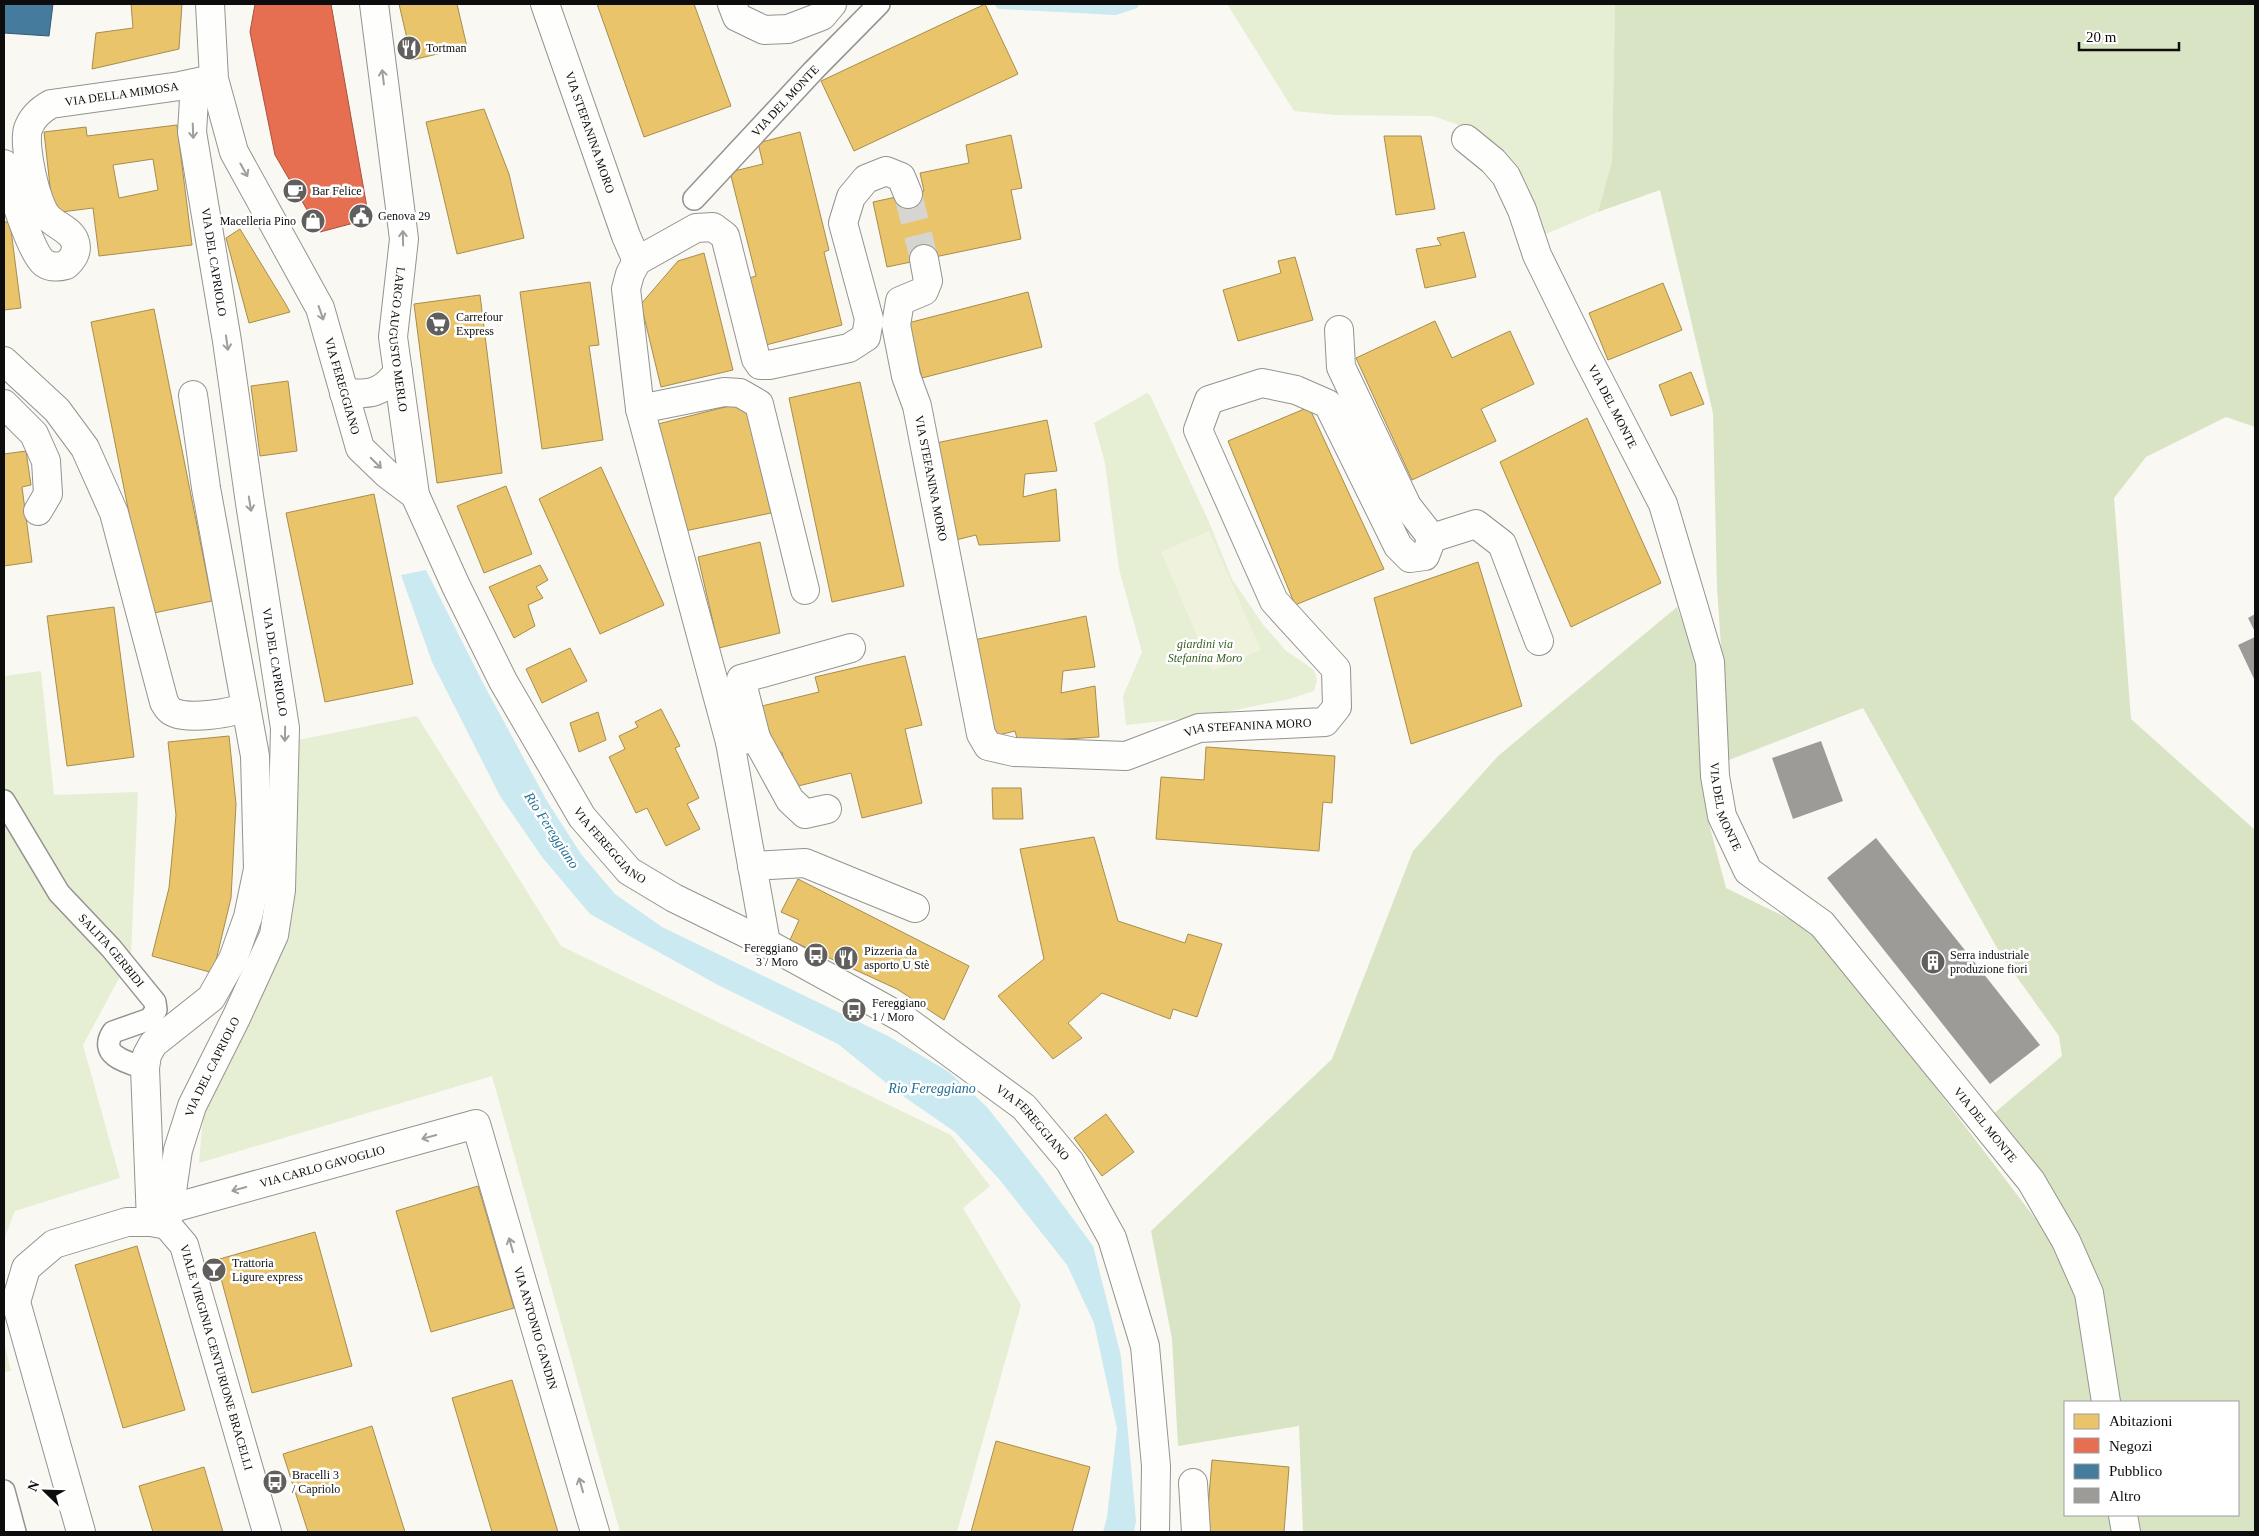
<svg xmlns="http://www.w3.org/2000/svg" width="2259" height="1536" viewBox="0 0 2259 1536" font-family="'Times New Roman',serif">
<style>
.green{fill:#e6eed4}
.forest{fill:#d8e4c3}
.pitch{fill:#eff2dd}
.water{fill:#cbe9f1}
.homes{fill:#e9c46a;stroke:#a78d4e;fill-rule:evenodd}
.shops{fill:#e76f51;stroke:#a6523d}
.public{fill:#457b9d;stroke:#345a72}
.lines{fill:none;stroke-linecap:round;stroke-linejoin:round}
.stream{stroke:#cbe9f1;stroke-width:10}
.building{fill:#9d9b98}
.minor-tunnel{stroke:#d6d5d0;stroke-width:28;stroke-dasharray:28 14;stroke-linecap:butt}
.pedestrian-casing{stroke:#949390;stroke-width:24}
.minor-casing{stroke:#949390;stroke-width:30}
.tertiary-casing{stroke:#949390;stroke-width:30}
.pedestrian{stroke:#fefefd;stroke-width:21}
.minor{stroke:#fefefd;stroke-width:28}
.tertiary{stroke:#fefefd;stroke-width:28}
.oneway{stroke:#9e9e9d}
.labels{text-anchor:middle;stroke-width:5;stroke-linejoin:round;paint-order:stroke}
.poi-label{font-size:12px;fill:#0d0d0d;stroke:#fff;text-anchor:start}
.street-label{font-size:12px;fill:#0d0d0d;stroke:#fff}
.park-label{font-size:12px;font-style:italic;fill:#375f23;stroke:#fff}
.water-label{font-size:14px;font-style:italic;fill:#216f94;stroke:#fff}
</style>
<rect width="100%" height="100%" fill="#faf8f2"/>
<!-- green -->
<g class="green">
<path d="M1227 4H1615L1612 161 1598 212 1541 236 1467 128 1433 116 1336 115 1294 111Z"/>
<path d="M1147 393 1150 395 1209 522 1232 579 1264 626 1276 639 1285 650 1314 670 1317 680 1314 691 1290 699 1200 717 1126 725 1123 696 1142 652 1119 569 1105 463 1094 423Z"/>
<path d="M41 671 54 795 138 792 131 956 83 1045 120 1178 15 1211 4 1239V676Z"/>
<path d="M417 716 561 946 951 1135 990 1186 963 1208 1021 1305 957 1532H620L492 1076 199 1163 205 1094 270 979 292 916 298 740Z"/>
<path d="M4 1343 11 1371 4 1372Z"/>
</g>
<!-- forest -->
<g class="forest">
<path d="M1615 4H2255V427L2226 417 2146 457 2114 498 2131 719 2255 830V1532H2139L2136 1515H2238V1402H2116L2097 1293 1992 1115 2062 1056 2059 1036 2001 955 1863 708 1729 760 1717 588 1713 413 1660 190 1598 212 1612 161Z"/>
<path d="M1677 607 1699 667 1708 820 1726 888 1818 933 2056 1246 2079 1297 2095 1402H2065V1515H2112L2114 1532H1303L1299 1426 1178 1446 1172 1339 1151 1231 1332 1059 1413 851 1498 756Z"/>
</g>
<!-- pitch -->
<path class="pitch" d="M1209 531 1261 650 1212 671 1161 552Z"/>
<!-- water -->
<path class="water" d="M426 570 484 685 547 801 581 854 615 894 662 927 888 1036 949 1072 987 1107 1043 1178 1093 1246 1121 1356 1136 1521 1134 1532H1103L1107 1517 1117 1429 1094 1323 1067 1265 999 1179 955 1132 900 1094 838 1044 718 985 590 914 542 857 500 796 432 662 401 575Z"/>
<!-- homes -->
<g class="homes">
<path d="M131 4H182L179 49 92 69 96 33 133 28Z"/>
<path d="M399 4H457L467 47 412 60Z"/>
<path d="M597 4H694L731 106 644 137Z"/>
<path d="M985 4 1018 74 854 151 821 81Z"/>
<path d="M484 109 509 174 524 238 457 254 426 122Z"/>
<path d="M177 125 192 245 99 256 93 208 53 213 44 132 86 127 87 136ZM153 159 158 190 119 198 113 165Z"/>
<path d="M800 132 829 250 824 252 842 325 766 345 749 278 756 276 730 172 763 164 758 143Z"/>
<path d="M1011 135 1022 188 1011 190 1021 239 887 267 873 202 924 191 920 173 969 163 966 145Z"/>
<path d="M1384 136H1421L1435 209 1396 215Z"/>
<path d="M4 222H10L21 308 4 310Z"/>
<path d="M240 229 285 303 290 312 249 323 226 238Z"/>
<path d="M1464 232 1476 277 1425 288 1416 249 1441 245 1437 238Z"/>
<path d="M704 253 733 370 661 387 641 304 678 261Z"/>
<path d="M1295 257 1313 320 1238 341 1223 290 1281 273 1278 261Z"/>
<path d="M590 282 599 345 589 346 603 440 542 449 520 292Z"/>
<path d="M1663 283 1682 330 1608 360 1589 313Z"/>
<path d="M1028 292 1042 347 922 378 908 323Z"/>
<path d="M480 295 502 473 437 483 414 304Z"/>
<path d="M154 309 212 601 149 614 91 322Z"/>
<path d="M1435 321 1452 358 1510 331 1534 384 1481 409 1496 441 1412 480 1356 358Z"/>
<path d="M1691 372 1704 404 1671 416 1659 385Z"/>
<path d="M288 381 297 451 260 456 251 386Z"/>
<path d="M860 382 904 586 832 602 789 398Z"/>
<path d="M745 402 771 513 680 532 654 425Z"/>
<path d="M1309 407 1384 569 1295 605 1228 441Z"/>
<path d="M1587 418 1661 583 1571 627 1500 462Z"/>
<path d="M1047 420 1057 471 1025 474 1023 497 1056 489 1060 541 979 545 976 535 956 540 936 443Z"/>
<path d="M26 451 31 485 22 487 32 562 4 566V454Z"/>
<path d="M601 467 664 605 600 634 539 499Z"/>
<path d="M506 486 532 554 484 573 457 506Z"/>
<path d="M374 494 413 684 325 702 286 513Z"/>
<path d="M760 542 780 633 719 648 698 557Z"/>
<path d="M1478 562 1522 706 1411 744 1374 598Z"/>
<path d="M540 565 548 580 536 587 543 598 528 605 535 626 514 638 489 587Z"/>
<path d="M114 607 134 757 67 766 47 616Z"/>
<path d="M1086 616 1095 667 1063 671 1061 693 1095 686 1099 737 1018 742 1015 731 995 736 974 640Z"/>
<path d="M570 648 587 681 542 703 526 669Z"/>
<path d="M905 656 922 725 905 729 922 803 862 818 851 773 790 788 782 752 773 754 762 706 819 692 815 677Z"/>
<path d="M661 709 680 746 675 748 699 798 687 804 700 829 666 846 647 808 636 813 609 757 625 749 619 736 638 727 635 722Z"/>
<path d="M598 712 606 740 579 752 570 723Z"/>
<path d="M229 736 236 804 231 898 213 973 152 956 169 888 176 815 168 742Z"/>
<path d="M1206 747 1335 756 1332 803 1323 802 1319 851 1156 839 1161 777 1204 780Z"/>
<path d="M992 788H1021L1023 819H993Z"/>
<path d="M1094 837 1118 921 1185 943 1188 934 1222 944 1197 1017 1173 1009 1170 1019 1102 993 1068 1023 1082 1038 1053 1059 998 996 1044 959 1020 849Z"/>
<path d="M798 879 969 966 944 1020 897 989 790 940 799 920 781 912Z"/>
<path d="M1106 1114 1134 1152 1102 1176 1074 1138Z"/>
<path d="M478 1186 514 1308 431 1332 396 1211Z"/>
<path d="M315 1232 352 1366 252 1393 216 1260Z"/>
<path d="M137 1246 185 1410 123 1428 75 1265Z"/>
<path d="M512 1380 558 1532H492L452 1398Z"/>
<path d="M372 1426 405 1532H308L283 1454Z"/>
<path d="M996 1441 1090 1467 1072 1532H971Z"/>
<path d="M1212 1460 1289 1467 1284 1532H1206Z"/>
<path d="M204 1467 223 1532H153L139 1486Z"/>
</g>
<!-- shops -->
<path class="shops" d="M255 4H331L369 219 320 232 275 155 250 32Z"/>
<!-- public -->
<path class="public" d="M4 4H53L49 36 4 33Z"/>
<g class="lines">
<!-- stream -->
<path class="stream" d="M1000 4 1115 10 1134 4"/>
</g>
<!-- building -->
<g class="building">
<path d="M2255 614V632L2248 618Z"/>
<path d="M2255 637V681L2238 645Z"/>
<path d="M1821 741 1843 801 1793 819 1772 758Z"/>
<path d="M1876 838 2040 1045 1990 1084 1827 878Z"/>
</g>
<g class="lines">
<!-- minor-tunnel -->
<path class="minor-tunnel" d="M908 194 924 259"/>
<defs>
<g id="pedestrian">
<path id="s1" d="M694 199 813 71 879 4"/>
<path id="s2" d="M4 801 59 893 111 948 155 1002 156 1010 150 1019 113 1032C97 1056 129 1063 145 1068"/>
<path d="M4 1491 15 1532"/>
</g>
<g id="minor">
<path id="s3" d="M545 4 626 236 637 261"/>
<path d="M732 4 737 17 764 30 788 29 822 16 832 4"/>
<path id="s4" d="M1466 139 1493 161 1506 176 1522 210 1537 255 1586 355 1663 504 1710 662 1715 776 1722 816 1748 871 1822 924 2031 1181 2066 1241 2089 1293 2106 1402"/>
<path id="s5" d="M4 164C10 183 30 252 44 263 51 268 59 267 66 265 73 259 78 251 75 242 71 229 55 226 47 216 36 204 23 145 28 129 32 117 40 110 51 104L180 86 213 79"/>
<path id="s6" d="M924 259 928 281 924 291 900 301 896 325 906 376 917 406 981 734 988 746 1014 752 1126 756 1199 728 1325 722 1337 707 1336 669 1274 601 1198 430 1209 400 1262 383 1296 390 1328 404 1398 546 1410 558 1425 556 1432 538 1476 524 1502 544 1539 641"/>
<path d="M1339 330 1341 367 1407 506 1432 538"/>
<path d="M4 361 57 410 85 448 114 513 164 702C167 707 169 711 175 713 190 719 232 714 246 706"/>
<path d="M344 393C371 395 382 393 398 372"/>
<path d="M4 404 34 434 46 461 48 494 38 511"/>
<path d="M640 409 724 392 740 393 759 404 805 590"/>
<path d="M756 738 790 800 805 814 827 809"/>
<path d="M730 742 756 738 741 679 851 648"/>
<path d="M752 866 805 863 915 908"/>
<path d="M766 943 730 742 640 409 626 289 630 274 637 261 696 228 713 227 725 236 756 359 760 365H769L849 348 866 337 869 319 843 223 851 197 866 179 886 171 901 177 908 194"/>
<path id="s7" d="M169 1209 476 1124 595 1532"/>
<path d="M151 1222 145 1068 147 1055 153 1044 211 998 233 959 248 917 258 869 255 756 206 488 193 395"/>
<path id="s8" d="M167 1225 178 1150 192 1106 236 1018 274 935 281 890 285 728 250 503 227 341 192 132 195 83"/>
<path d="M1193 1483 1196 1532"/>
<path d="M2123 1515 2126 1532"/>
</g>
<g id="tertiary">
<path id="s9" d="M210 4 214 79 234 152 320 308 360 448 387 474 415 495 456 586 503 681 582 817 629 871 674 898 766 943 904 1019 1024 1107 1070 1162 1112 1238 1145 1346 1156 1466 1155 1532"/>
<path id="s10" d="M374 4 404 239 393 337 415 495"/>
<path id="s11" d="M81 1532 16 1302 26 1268 54 1244 127 1222H151L167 1225 184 1245 267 1532"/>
</g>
</defs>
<!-- pedestrian casing -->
<use href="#pedestrian" class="pedestrian-casing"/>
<!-- minor casing -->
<use href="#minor" class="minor-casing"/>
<!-- tertiary casing -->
<use href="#tertiary" class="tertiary-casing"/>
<!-- pedestrian -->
<use href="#pedestrian" class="pedestrian"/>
<!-- minor -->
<use href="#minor" class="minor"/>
<!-- tertiary -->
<use href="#tertiary" class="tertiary"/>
</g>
<!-- one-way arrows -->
<defs><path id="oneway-shaft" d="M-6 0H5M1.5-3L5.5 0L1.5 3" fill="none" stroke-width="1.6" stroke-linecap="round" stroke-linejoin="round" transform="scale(1.25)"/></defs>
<g class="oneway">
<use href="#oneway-shaft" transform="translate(383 77) rotate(-97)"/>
<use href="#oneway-shaft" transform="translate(193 131) rotate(88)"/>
<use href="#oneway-shaft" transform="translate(244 170) rotate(61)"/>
<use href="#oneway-shaft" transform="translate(403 238) rotate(-91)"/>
<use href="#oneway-shaft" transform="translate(321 313) rotate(71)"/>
<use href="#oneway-shaft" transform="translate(227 343) rotate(82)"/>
<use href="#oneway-shaft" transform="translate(376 463) rotate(45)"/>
<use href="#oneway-shaft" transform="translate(250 504) rotate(81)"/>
<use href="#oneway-shaft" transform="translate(285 734) rotate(91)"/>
<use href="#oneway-shaft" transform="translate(429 1137) rotate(165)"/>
<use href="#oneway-shaft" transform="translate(239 1189) rotate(165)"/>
<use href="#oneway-shaft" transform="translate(511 1245) rotate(-106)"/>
<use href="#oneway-shaft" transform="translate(581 1485) rotate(-106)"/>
</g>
<!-- icons -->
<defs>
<symbol id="restaurant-disc" viewBox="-11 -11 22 22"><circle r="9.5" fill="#605f5d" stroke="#fff"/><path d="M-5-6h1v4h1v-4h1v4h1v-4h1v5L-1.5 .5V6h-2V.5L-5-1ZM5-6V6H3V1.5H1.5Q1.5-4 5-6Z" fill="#fff"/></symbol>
<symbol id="cafe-disc" viewBox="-11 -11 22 22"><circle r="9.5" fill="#605f5d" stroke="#fff"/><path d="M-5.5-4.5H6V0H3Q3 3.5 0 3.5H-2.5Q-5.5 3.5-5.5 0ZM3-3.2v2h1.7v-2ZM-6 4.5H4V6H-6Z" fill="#fff"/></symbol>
<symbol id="civic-disc" viewBox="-11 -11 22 22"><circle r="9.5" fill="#605f5d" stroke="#fff"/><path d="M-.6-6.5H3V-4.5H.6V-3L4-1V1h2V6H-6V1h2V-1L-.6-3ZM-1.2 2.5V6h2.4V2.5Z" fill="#fff"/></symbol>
<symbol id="shop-disc" viewBox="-11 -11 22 22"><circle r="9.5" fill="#605f5d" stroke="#fff"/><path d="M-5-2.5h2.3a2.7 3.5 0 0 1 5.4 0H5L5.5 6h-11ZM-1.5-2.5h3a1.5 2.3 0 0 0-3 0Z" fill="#fff"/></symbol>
<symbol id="supermarket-disc" viewBox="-11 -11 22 22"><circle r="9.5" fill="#605f5d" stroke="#fff"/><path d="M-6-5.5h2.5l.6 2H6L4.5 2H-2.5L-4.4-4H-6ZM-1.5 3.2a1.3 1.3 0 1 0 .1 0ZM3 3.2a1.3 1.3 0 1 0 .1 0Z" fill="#fff"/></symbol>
<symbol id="bus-disc" viewBox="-11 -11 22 22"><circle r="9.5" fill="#605f5d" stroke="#fff"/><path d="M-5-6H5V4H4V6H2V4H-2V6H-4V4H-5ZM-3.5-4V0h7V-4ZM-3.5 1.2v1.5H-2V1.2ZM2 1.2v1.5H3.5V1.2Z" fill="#fff"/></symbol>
<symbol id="building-disc" viewBox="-11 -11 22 22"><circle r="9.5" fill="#605f5d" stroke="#fff"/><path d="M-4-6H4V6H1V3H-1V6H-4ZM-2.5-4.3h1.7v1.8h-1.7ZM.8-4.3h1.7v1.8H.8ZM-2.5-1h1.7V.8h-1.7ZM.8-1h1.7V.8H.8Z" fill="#fff"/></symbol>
<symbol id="bar-disc" viewBox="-11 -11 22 22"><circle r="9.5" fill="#605f5d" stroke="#fff"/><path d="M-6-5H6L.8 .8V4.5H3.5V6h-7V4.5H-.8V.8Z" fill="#fff"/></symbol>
</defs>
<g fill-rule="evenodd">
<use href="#restaurant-disc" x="395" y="34" width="28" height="28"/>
<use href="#cafe-disc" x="281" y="177" width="28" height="28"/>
<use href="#civic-disc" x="347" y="202" width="28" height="28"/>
<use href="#shop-disc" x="299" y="207" width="28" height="28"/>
<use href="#supermarket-disc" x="424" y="310" width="28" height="28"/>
<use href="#bus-disc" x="802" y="941" width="28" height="28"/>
<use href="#restaurant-disc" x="832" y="944" width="28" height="28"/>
<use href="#building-disc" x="1919" y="948" width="28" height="28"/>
<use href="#bus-disc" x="840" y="996" width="28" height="28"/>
<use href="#bar-disc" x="200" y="1256" width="28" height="28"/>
<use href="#bus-disc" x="261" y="1468" width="28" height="28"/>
</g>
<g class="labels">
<!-- poi labels -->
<g class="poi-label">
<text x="426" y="52">Tortman</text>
<text x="312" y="195">Bar Felice</text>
<text x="378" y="220">Genova 29</text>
<text x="296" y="225" text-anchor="end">Macelleria Pino</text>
<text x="456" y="321">Carrefour<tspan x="456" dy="14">Express</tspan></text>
<text x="798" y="952" text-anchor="end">Fereggiano<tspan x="798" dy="14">3 / Moro</tspan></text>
<text x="864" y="955">Pizzeria da<tspan x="864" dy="14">asporto U Stè</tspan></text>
<text x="1950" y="959">Serra industriale<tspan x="1950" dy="14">produzione fiori</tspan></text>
<text x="872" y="1007">Fereggiano<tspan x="872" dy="14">1 / Moro</tspan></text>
<text x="232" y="1267">Trattoria<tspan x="232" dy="14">Ligure express</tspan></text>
<text x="292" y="1479">Bracelli 3<tspan x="292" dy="14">/ Capriolo</tspan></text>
</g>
<!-- street labels -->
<g class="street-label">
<text dy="4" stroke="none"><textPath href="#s5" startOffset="392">VIA DELLA MIMOSA</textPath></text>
<text dy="4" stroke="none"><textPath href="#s1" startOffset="134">VIA DEL MONTE</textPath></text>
<text dy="4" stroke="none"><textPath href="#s3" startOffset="136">VIA STEFANINA MORO</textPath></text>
<text transform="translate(214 262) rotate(81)" y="4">VIA DEL CAPRIOLO</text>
<text dy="4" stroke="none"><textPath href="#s10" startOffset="338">LARGO AUGUSTO MERLO</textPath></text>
<text dy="4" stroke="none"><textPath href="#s9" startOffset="410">VIA FEREGGIANO</textPath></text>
<text dy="4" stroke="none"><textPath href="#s4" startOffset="309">VIA DEL MONTE</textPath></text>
<text dy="4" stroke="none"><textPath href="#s6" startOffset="241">VIA STEFANINA MORO</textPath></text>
<text transform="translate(275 662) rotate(81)" y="4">VIA DEL CAPRIOLO</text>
<text dy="4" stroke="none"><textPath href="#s6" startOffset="781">VIA STEFANINA MORO</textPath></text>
<text dy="4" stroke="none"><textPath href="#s4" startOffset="730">VIA DEL MONTE</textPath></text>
<text dy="4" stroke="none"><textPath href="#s9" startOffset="950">VIA FEREGGIANO</textPath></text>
<text dy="4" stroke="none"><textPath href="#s2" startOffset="185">SALITA GERBIDI</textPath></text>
<text dy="4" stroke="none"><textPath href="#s8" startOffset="166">VIA DEL CAPRIOLO</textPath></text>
<text dy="4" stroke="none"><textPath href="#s9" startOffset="1460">VIA FEREGGIANO</textPath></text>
<text dy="4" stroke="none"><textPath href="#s4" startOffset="1149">VIA DEL MONTE</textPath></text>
<text dy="4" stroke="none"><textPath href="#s7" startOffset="159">VIA CARLO GAVOGLIO</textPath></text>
<text dy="4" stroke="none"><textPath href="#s7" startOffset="531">VIA ANTONIO GANDIN</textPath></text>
<text dy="4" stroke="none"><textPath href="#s11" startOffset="571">VIALE VIRGINIA CENTURIONE BRACELLI</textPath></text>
</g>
<!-- park labels -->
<g class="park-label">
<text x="1205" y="648">giardini via<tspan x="1205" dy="14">Stefanina Moro</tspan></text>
</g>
<!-- water labels -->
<g class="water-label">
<text transform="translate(552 830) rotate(57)" y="5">Rio Fereggiano</text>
<text x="932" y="1093">Rio Fereggiano</text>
</g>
</g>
<!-- border -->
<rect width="2259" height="1536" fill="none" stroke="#0d0d0d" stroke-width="10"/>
<!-- legend -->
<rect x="2064" y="1401" width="175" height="115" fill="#ffffff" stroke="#9e9e9e"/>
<rect x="2074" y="1414" width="25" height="15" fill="#e9c46a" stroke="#9e9e9e"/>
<text x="2109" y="1426" font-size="15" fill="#0d0d0d">Abitazioni</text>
<rect x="2074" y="1438" width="25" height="15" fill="#e76f51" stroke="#9e9e9e"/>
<text x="2109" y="1451" font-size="15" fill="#0d0d0d">Negozi</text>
<rect x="2074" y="1464" width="25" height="15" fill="#457b9d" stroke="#9e9e9e"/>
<text x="2109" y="1476" font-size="15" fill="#0d0d0d">Pubblico</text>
<rect x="2074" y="1488" width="25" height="15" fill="#9d9b98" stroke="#9e9e9e"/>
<text x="2109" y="1501" font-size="15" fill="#0d0d0d">Altro</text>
<!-- north arrow -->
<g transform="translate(45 1491) rotate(293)" stroke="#ffffff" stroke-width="4" paint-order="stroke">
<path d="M0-4L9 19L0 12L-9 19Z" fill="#0d0d0d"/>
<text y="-8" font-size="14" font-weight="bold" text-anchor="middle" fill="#0d0d0d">N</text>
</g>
<!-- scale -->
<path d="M2079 42v8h100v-8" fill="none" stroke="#0d0d0d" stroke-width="2.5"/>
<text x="2086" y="42" font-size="15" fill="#0d0d0d" stroke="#ffffff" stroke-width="4" paint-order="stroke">20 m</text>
</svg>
